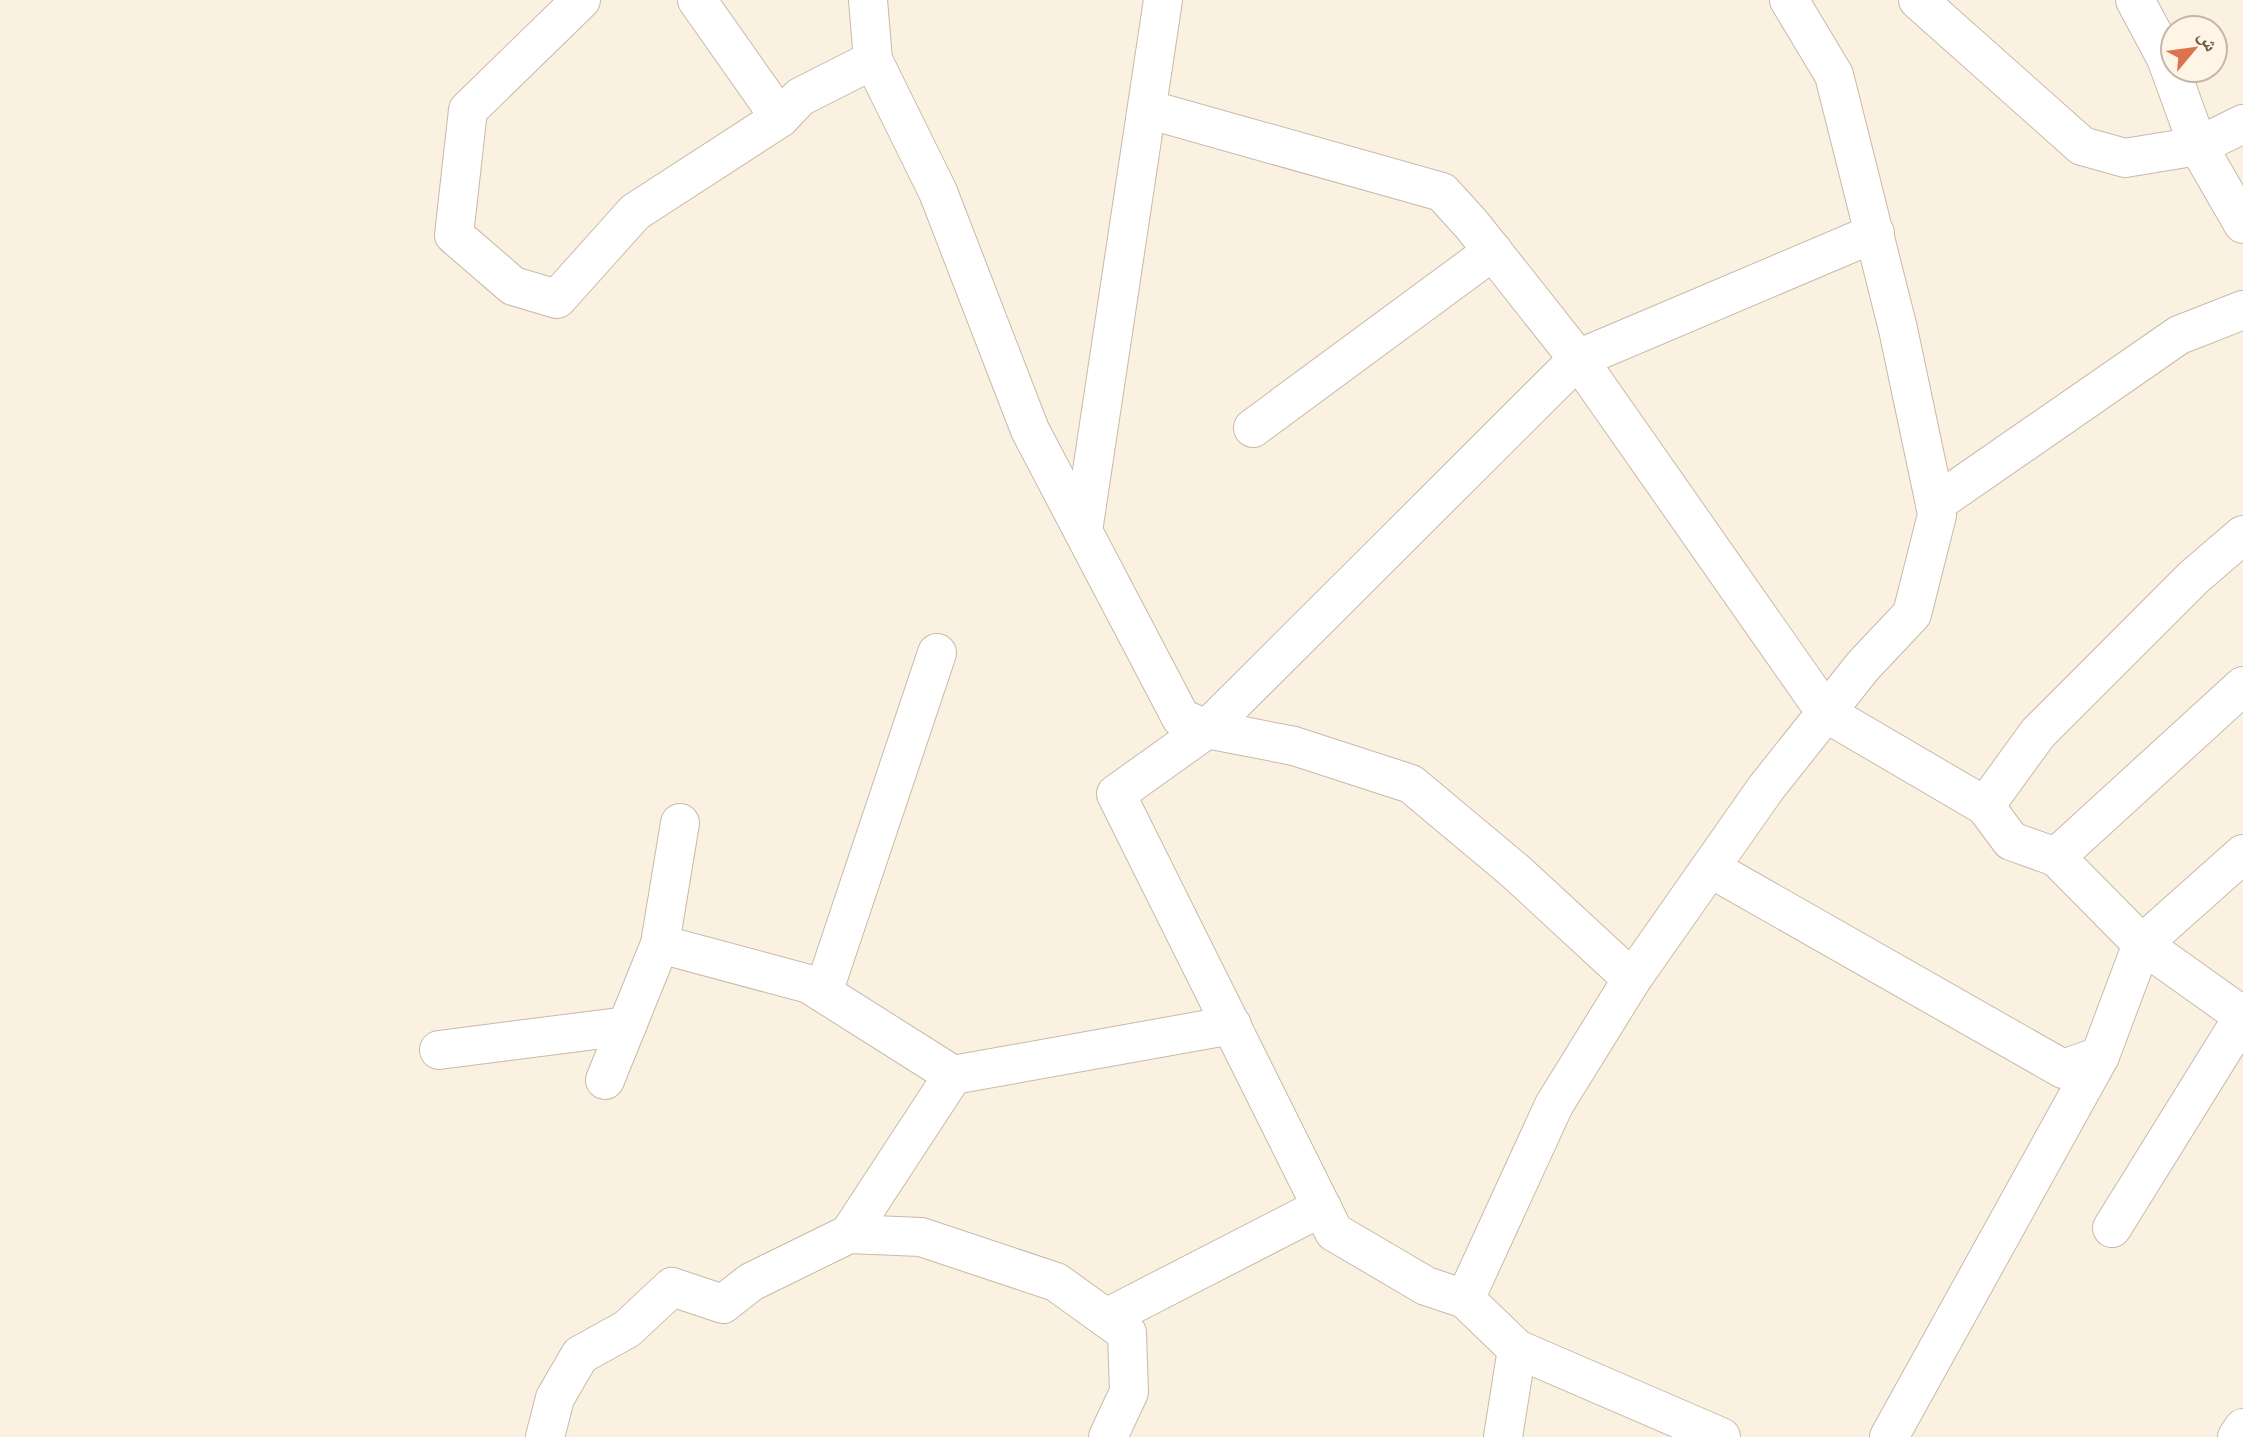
<svg xmlns="http://www.w3.org/2000/svg" width="2243" height="1437" viewBox="0 0 2243 1437" font-family="Cabin,'Noto Naskh Arabic',sans-serif">
<style>
.lines{fill:none;stroke-linecap:round;stroke-linejoin:round}
.minor-casing{stroke:#cab9a9;stroke-width:40}
.minor{stroke:#fff;stroke-width:38}
</style>
<rect width="100%" height="100%" fill="#faf1e1"/>
<g class="lines">
<defs>
<g id="minor">
<path d="M581 0 468 110 454 235 513 286 557 299 635 212 780 118 800 97 873 60"/>
<path d="M697 0 780 118"/>
<path d="M868 0 873 60 938 192 1030 430 1181 718 1207 729 1294 746 1411 784 1515 871 1632 979"/>
<path d="M1918 0 2082 146 2125 158 2198 146 2243 124"/>
<path d="M2135 0 2166 58 2198 146 2243 224"/>
<path d="M1147 109 1442 192 1472 225 1578 359 1826 713 1985 806"/>
<path d="M1253 428 1493 251"/>
<path d="M1935 504 2179 335 2243 310"/>
<path d="M1083 531 1163 0"/>
<path d="M2243 535 2194 577 2038 733 1985 806 2011 841 2056 857 2243 686"/>
<path d="M2056 857 2142 944 2243 1016"/>
<path d="M1710 868 2063 1069 2100 1056"/>
<path d="M660 944 809 984 953 1075"/>
<path d="M823 993 937 653"/>
<path d="M439 1050 627 1026"/>
<path d="M605 1080 660 944 680 823"/>
<path d="M2112 1228 2243 1017"/>
<path d="M849 1234 953 1075 1232 1025"/>
<path d="M1465 1299 1554 1105 1632 979 1766 788 1863 666 1912 614 1937 515 1935 504 1898 329 1834 75 1789 0"/>
<path d="M1106 1318 1322 1207"/>
<path d="M1517 1349 1721 1437"/>
<path d="M545 1437 555 1398 580 1355 627 1329 672 1287 723 1304 751 1282 849 1234 921 1237 1056 1282 1127 1333 1129 1392 1108 1437"/>
<path d="M1503 1437 1517 1349 1465 1299 1426 1286 1334 1232 1116 794 1207 729 1578 359 1875 233"/>
<path d="M1889 1437 2100 1056 2142 944 2243 854"/>
<path d="M2237 1437 2243 1428"/>
</g>
</defs>
<!-- minor casing -->
<use href="#minor" class="minor-casing"/>
<!-- minor -->
<use href="#minor" class="minor"/>
</g>
<!-- north arrow -->
<g transform="translate(2194 49) rotate(61)"><circle r="33" fill="#fef5e7" stroke="#c5b7a8" stroke-width="2"/>
<path d="M0-5L12 26L0 18L-12 26Z" fill="#dd734e"/>
<text y="-10" font-size="19" font-weight="bold" text-anchor="middle" fill="#6f594a">ش</text>
</g>
</svg>
